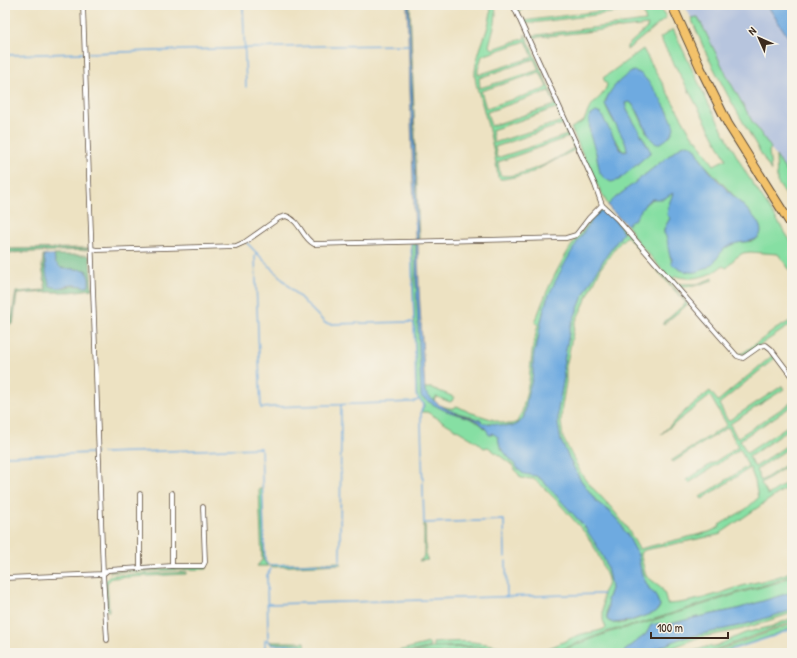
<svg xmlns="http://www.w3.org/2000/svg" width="797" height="658" viewBox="0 0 797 658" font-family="'Patrick Hand',sans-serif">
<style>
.industrial{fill:#b7c5de}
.green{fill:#86dfa3;stroke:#608460;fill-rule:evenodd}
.forest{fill:#6cbe89;stroke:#547454}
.water{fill:#6eaae0;stroke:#546a7f}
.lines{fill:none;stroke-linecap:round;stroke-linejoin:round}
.stream{stroke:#6eaae0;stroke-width:1.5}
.street-casing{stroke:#564637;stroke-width:5.5}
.highway-casing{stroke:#564637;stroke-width:10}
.street{stroke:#fff;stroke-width:4}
.highway{stroke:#f3c26a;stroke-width:8}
</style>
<rect width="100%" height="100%" fill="#f7f3e8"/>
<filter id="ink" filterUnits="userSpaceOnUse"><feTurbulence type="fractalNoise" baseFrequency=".025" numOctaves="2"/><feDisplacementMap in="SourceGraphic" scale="8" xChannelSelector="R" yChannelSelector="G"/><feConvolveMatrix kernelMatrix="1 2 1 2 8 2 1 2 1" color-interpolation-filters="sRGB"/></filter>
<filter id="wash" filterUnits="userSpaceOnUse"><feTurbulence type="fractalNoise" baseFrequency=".012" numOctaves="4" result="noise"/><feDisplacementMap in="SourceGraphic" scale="16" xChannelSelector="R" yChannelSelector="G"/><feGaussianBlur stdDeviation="0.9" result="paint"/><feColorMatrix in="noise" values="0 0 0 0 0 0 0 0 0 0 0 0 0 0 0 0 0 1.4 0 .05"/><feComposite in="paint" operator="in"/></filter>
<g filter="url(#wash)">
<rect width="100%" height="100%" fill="#ede2c2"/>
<!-- industrial -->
<path class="industrial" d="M685 5H767L786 32 792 43V180L752 121 729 80 698 17 691 18Z"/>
<!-- green -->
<g class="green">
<path d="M409 5H410L419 240H418Z"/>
<path d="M491 5H495L496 15 495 23 489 46 493 49 525 38V34L576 149 529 174 504 179H500L498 177C495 153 489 130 483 107 480 96 474 83 475 71 477 48 492 28 491 5ZM526 41 533 57 478 75V69L482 56ZM534 59 539 70 480 88 479 78ZM540 72 547 87 545 89 486 108 481 91ZM549 91 555 105 491 126 487 112ZM556 108 562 121 494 143 492 130ZM563 124 567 135 497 158 495 147ZM569 137 574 148C566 152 559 157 552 161 541 167 511 179 500 175L498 162Z"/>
<path d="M534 5H556L523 9 518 12 516 7Z"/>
<path d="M640 5H660L666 18 627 50V46L647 28 648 25 530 38 529 36 646 21 642 9 524 24 523 21 640 6Z"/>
<path d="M698 17 729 80 752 121 771 148 769 151 771 171 727 94 706 53 691 18Z"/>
<path d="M673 29 709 105 746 173 792 243V273L778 254 750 252 743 253 734 259 727 268 722 266C710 277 691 281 675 276L673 278 679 284H697L713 278V280L694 286 677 287 632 235 633 233 627 225C635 218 639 210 647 203 652 198 666 195 674 193L669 204 667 215 670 218 664 229V233C673 245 664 262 681 270 684 271 687 271 690 271 715 273 714 252 732 244 740 240 755 245 760 235 763 228 757 221 753 216L704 164 695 148 687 144 680 147 614 199 608 205 591 173 571 128 584 121C586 116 588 110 591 106 598 98 604 95 607 85L603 78 643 49 692 136 697 140 714 165 726 159 660 38ZM638 72 646 79 669 113 647 133 636 109 630 102 625 103 627 110 650 152 633 168 599 167 596 153 616 140 622 151H627C629 139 606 116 605 101 613 88 622 74 638 72Z"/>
<path d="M776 156 792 180V204L777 182Z"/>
<path d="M600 210H604L615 219 688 304 664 324H662L686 303 627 236 616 247 601 268 575 323 566 367V382L562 406 561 422 563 438 582 475 587 482 609 505 626 526 639 549 709 532 720 527 719 525 746 509 758 498 755 481 750 468 702 499 700 497 748 466 740 449 689 483 686 480 738 447 728 427 673 462 671 461 727 425 710 396 660 435 686 410 710 391 718 401 773 355 775 358 719 404 728 421 782 386 784 389 730 424 737 438 792 402V406L740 440 747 453 792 423V427L749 457 755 467 792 442V446L756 470 761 481 792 461V463L761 483 768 495 792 479V484L721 533 722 534 645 550 640 553 646 576 661 587 665 595 667 604C693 603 717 594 742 586 759 581 776 579 792 571V574L775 582 742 591 642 623 609 631 557 651 544 653H501L477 646 433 647V643C448 642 464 640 479 643 499 645 516 652 536 651 553 649 566 639 582 634 590 632 598 632 606 628L603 620V593L607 586 608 579 601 561 593 545 586 534 558 502 539 483 533 479 521 478 512 465 488 447 484 448 477 442 427 412H421L425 404 419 400 417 395 412 243 416 244V279L422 395C428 400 435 406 443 409 458 416 478 417 488 432L494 433 498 437 500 447 521 472 536 476 542 480 584 526 595 542 606 563 610 581 611 589 607 600 609 604 607 606V620C618 630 646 615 658 610L660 606 656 597 650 590 642 575 638 555 627 534 624 531 621 524 610 512 597 502 580 479 572 464 561 441 558 424V410L564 377 563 367 570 328 583 296 590 283 604 259 623 233 613 219 606 213H598L576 245 547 299 543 312 539 333 534 355 532 380 523 418 521 421 514 426H504L491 423 484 424C472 413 453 415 440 406 446 406 452 411 457 406L469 412 507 424H512L517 422 522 412 529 381 532 352 538 324 535 323C548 283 571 239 600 210Z"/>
<path d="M792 320V324L748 353 741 355 737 354 743 353 776 329Z"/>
<path d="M424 388H432L454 397 452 401 450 402 437 397 435 398 434 402 425 392Z"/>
<path d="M259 489H262L264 561 268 566H257L262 560Z"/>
<path d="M424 524H425L426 558 428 560 419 561 423 558 424 554Z"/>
<path d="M340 562 341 564 271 567 269 565Z"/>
<path d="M206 566 207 569 109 572 110 571Z"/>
<path d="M187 572 186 574 112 578 107 583 109 611H107L105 581 109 577 113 575Z"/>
<path d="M792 576V592L737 609 693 618 662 626 651 625 646 634 622 653H550L557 652 610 632 642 624 743 592 776 583Z"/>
<path d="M792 610V613L743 629 697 638 659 653H647L679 639 743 625Z"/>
<path d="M792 618V622L706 653H688L706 647 716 646 745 633 773 626Z"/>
<path d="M792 624V628L771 636 719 653H710Z"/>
<path d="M269 641 272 642H305L306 653H304V647L301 644H273Z"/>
<path d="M429 643 430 647C417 651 404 653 390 653Z"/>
<path d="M476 647 497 653H410L432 648Z"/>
</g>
<!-- forest -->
<g class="forest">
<path d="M90 248 86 250 5 253V249Z"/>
<path d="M43 255H44L45 269 63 288C73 284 79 287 89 285V279L86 270 60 268 55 262 54 255H87L90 257V261L92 289 70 292H48L17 294 13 324H5V322H11L16 292 46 290 42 267Z"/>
</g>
<!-- water -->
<g class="water">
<path d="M407 5H409L418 240H416L415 235Z"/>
<path d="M767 5H792V43Z"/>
<path d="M633 71C637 72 639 72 642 75 652 84 672 115 674 128 672 136 664 143 656 144 643 133 643 113 630 102L625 103 627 110 651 152 619 180 611 182 604 178 600 173 596 153 590 135 589 118 590 116 596 112 601 114 620 149 624 152 627 151 626 144 605 104C608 90 621 78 633 71Z"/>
<path d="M687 144C697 145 698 156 704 164 718 183 737 198 753 216 757 221 763 228 760 235 755 244 739 240 729 246 722 249 719 256 715 261 702 275 684 276 671 263L672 259C666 251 670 241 664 233V229L670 218 667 215 669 204 673 193 663 199H652L646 203 635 219 627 225 610 209 608 205 614 199 680 147Z"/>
<path d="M601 211C611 213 619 225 623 233L604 259 590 283 583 296 570 328 563 367 564 377 558 410V424L561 441 572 464 580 479 597 502 610 512 621 524 624 531 627 534 638 555 642 575 650 590 655 594 660 606 656 612 630 621 613 623 607 620 608 604 607 600 611 589 610 581 606 563 597 546 584 526 542 480 536 476 524 474 521 472 500 447 498 437 492 433V435H489C483 418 461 416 446 411 439 408 427 401 421 397L416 279V244H418L419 290 425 392C442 411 457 413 480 420L484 424C496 420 508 432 519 423 527 417 525 406 527 398 528 392 530 386 532 380 534 371 532 362 534 353 536 346 539 339 539 332 541 322 543 312 546 302 552 285 587 220 601 211Z"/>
<path d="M44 255H54L55 262 61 268 86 270 89 279V285L87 287C82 286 78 285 73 285 63 285 62 290 50 286L47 277Z"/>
<path d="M792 592V610L786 612 743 625 679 639 647 653H622L646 634 651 625 660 623 663 626 693 618 737 609Z"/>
</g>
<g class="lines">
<!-- stream -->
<g class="stream">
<path d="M243 5 246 87"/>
<path d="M88 53 320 46 408 45"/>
<path d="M5 55 83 53"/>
<path d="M247 243 325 323 331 324 410 322 414 323 416 396 424 404 421 411V421L424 523 504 520 505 557"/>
<path d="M411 243 414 320"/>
<path d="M257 253 255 256 261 408 273 407 413 402 418 400"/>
<path d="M102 453 261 448 265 560 268 564 270 565 339 563 340 560 341 405"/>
<path d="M5 456 96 453"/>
<path d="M506 561 507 597"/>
<path d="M271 569 267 575 268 640 272 645H300L303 648V653"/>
<path d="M428 599 603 594"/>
<path d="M267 604 426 600"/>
<path d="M265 653V640H268"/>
<path d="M721 653 771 637 792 629"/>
</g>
</g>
</g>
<g filter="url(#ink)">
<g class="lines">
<defs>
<g id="street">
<path d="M83 5 103 574 107 640"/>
<path d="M513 5 595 185 602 205 617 219 737 356 743 358 760 346 766 345 771 349 792 377"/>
<path d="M92 249 97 250 236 246 245 242 279 218 286 216C300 220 302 238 314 244L566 238 576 235 589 218 602 205"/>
<path d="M140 494V569"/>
<path d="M172 566V493"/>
<path d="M5 578 103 574 108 570 172 566H203L205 562 203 507"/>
</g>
<path id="highway" d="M672 5 700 67 728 124 792 226"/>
</defs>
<!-- street casing -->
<use href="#street" class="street-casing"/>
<!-- highway casing -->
<use href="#highway" class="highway-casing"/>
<!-- street -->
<use href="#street" class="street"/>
<!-- highway -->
<use href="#highway" class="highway"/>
</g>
</g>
<!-- margin -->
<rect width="797" height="658" fill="none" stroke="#f7f3e8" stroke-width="20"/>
<!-- north arrow -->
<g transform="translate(759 38) rotate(315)" stroke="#f7f3e8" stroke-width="3" paint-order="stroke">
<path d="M0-3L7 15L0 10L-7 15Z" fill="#3b2a1e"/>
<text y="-6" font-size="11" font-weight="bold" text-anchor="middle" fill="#3b2a1e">N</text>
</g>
<!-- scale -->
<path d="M651 632v6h77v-6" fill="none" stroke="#3b2a1e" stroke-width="2"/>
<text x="657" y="632" font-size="12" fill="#3b2a1e" stroke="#f7f3e8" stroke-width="3" paint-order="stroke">100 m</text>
</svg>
